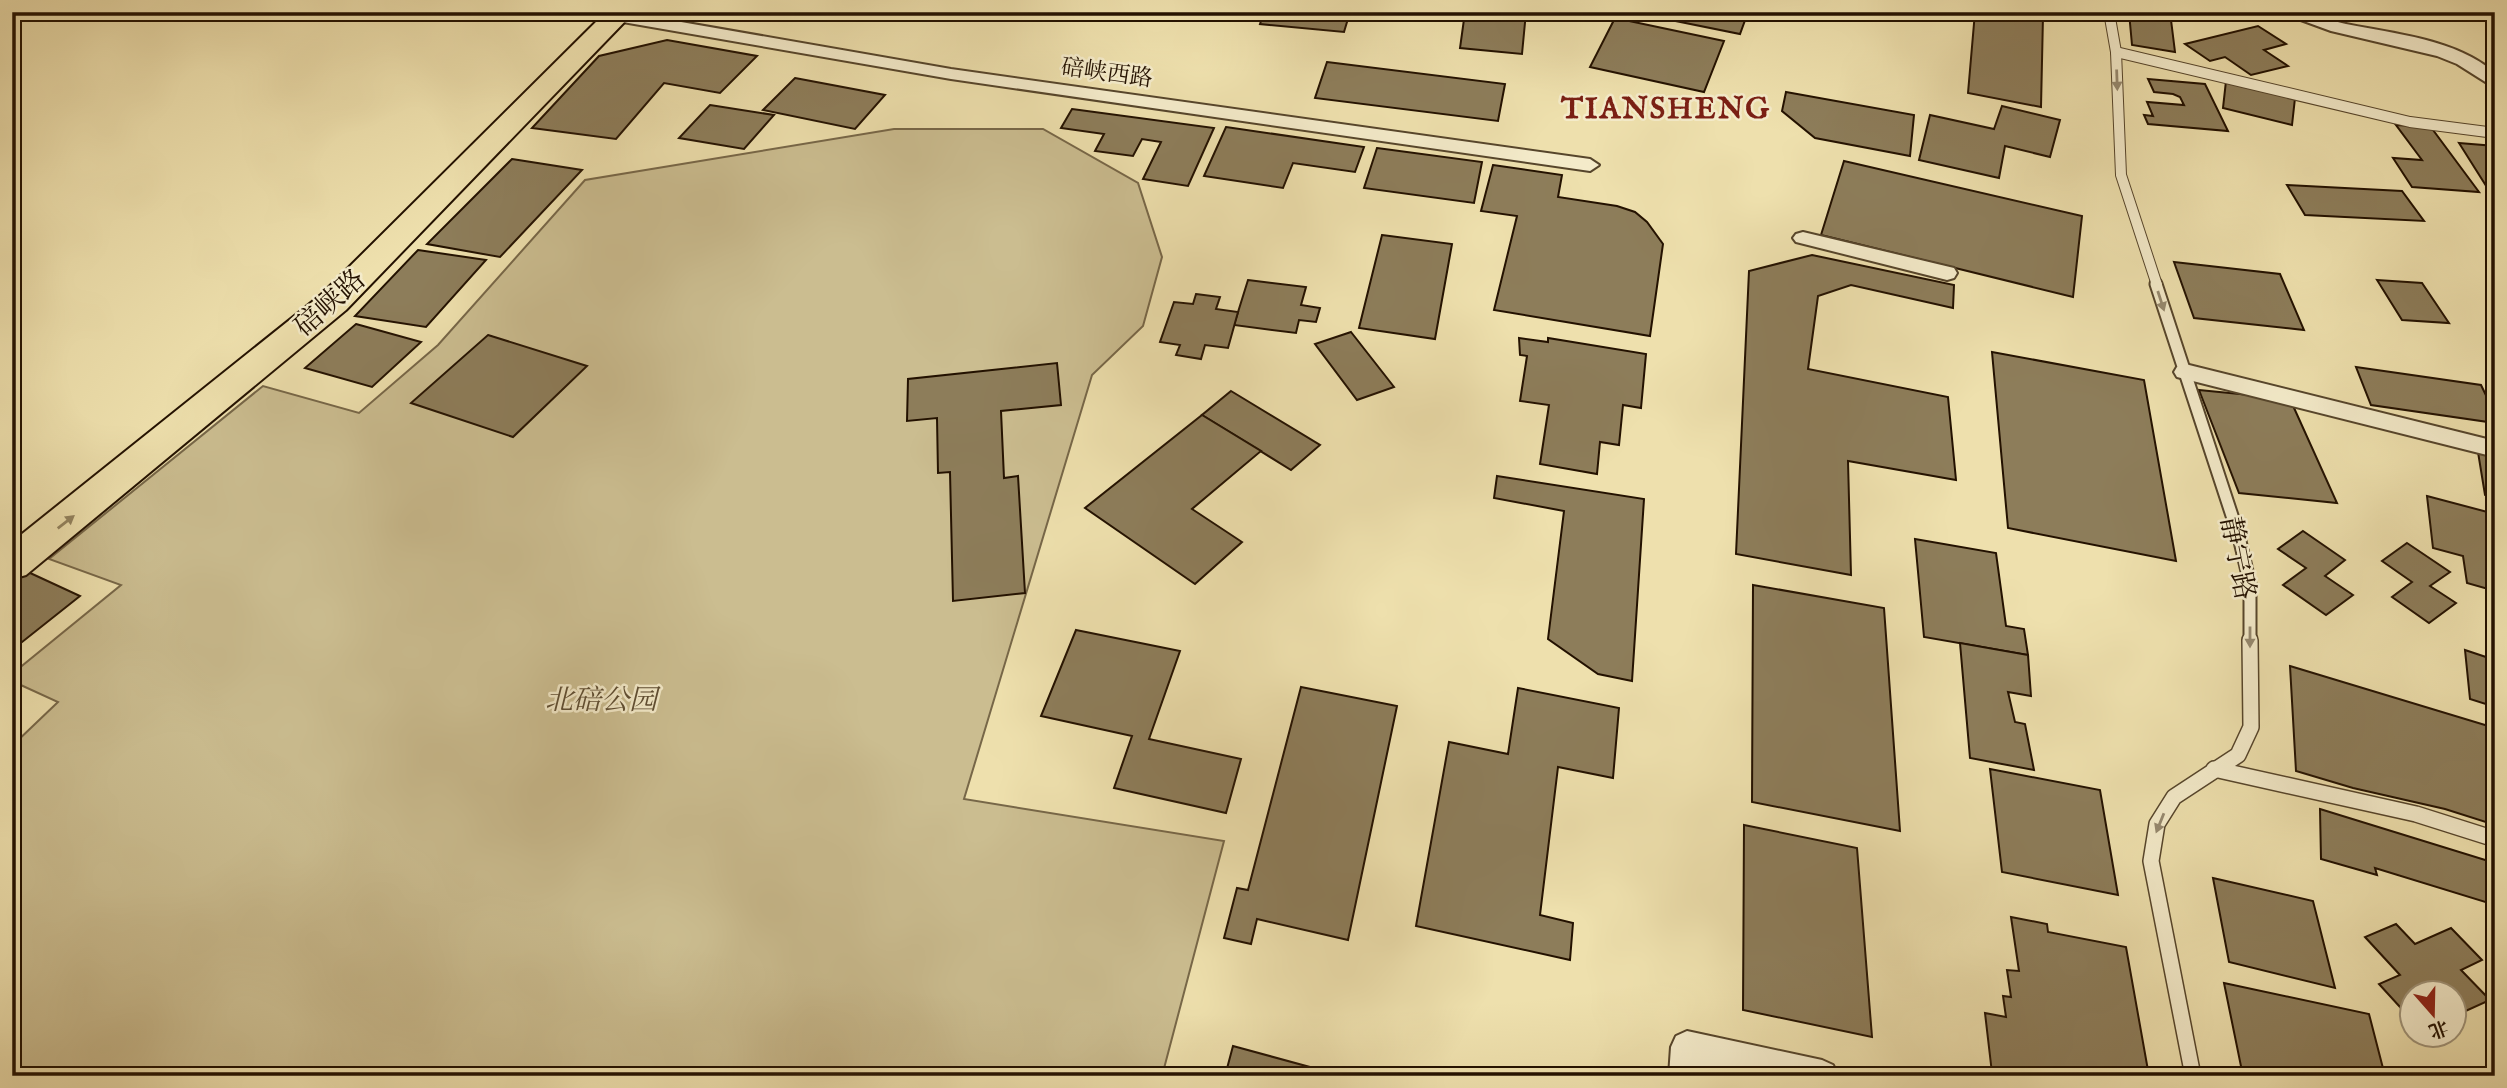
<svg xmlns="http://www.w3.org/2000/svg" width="2507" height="1088" viewBox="0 0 2507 1088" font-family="'IM FELL English','Noto Serif SC',serif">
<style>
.green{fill:#cbbd90;stroke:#776748;stroke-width:2}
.building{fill:#8d7d5a;stroke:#231100;stroke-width:2}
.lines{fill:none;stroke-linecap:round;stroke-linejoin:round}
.lane-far2-casing{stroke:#56452b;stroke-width:12}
.lane-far1-casing{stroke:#56452b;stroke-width:15}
.lane-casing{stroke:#56452b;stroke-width:18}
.street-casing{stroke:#56452b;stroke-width:4}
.secondary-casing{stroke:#231100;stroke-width:3}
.primary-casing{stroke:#231100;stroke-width:4}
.lane-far2{stroke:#f4ebca;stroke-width:10}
.lane-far1{stroke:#f4ebca;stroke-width:11}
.lane{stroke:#f4ebca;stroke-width:15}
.street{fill:#f4ebca;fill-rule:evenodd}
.secondary{fill:#f4ebca;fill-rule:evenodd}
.primary{fill:#eee0ad;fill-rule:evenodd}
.oneway{fill:#96896f}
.oneway2{fill:#93835f}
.labels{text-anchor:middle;stroke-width:5;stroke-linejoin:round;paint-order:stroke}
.far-street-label{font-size:23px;fill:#231100;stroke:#f4ebca}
.street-label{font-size:28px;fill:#231100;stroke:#f4ebca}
.park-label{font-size:28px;font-style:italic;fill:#5e4d32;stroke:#f4ebca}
.far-district-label{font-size:30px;font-weight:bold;letter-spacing:2px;fill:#7a1f14;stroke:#f4ebca}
</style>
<rect width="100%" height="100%" fill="#eee0ad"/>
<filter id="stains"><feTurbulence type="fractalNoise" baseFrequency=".00286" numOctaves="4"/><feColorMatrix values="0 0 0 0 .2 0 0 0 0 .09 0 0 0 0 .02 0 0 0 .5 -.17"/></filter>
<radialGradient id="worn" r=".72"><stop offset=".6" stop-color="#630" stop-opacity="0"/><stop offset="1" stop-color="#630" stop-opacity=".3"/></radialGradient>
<!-- green -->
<path class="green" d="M894 129H1043L1138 183 1162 257 1143 326 1092 375 964 799 1224 841 1162 1076H12V746L58 702 12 681V674L121 585 49 559 263 386 359 413 438 345 585 180Z"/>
<!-- building -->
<g class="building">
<path d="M1264 12H1350L1344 32 1260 24Z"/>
<path d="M1465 12H1526L1522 54 1460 48Z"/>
<path d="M1631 12H1748L1740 34Z"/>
<path d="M1975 12H2066V20L2043 16 2041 107 1968 93Z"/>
<path d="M2129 12H2170L2175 52 2132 45Z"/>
<path d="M1615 18 1724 41 1704 92 1590 67Z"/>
<path d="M2258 26 2286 44 2264 50 2288 66 2251 75 2225 57 2210 61 2185 44Z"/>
<path d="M667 40 757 56 720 93 664 83 616 139 532 128 599 56Z"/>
<path d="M1327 62 1505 84 1498 121 1315 98Z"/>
<path d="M795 78 885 95 855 129 763 110Z"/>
<path d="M2148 79 2205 84 2228 131 2148 124 2144 115 2153 116 2147 102 2184 105 2180 97 2173 94 2154 92Z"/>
<path d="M2226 81 2295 98 2292 125 2223 108Z"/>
<path d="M1786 92 1914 115 1910 156 1815 138 1782 111Z"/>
<path d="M710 105 774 115 744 149 679 138Z"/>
<path d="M2002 106 2060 120 2050 157 2005 146 1999 178 1919 160 1930 115 1994 129Z"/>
<path d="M1072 109 1214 128 1188 186 1143 179 1161 142 1142 139 1133 156 1095 151 1104 134 1061 128Z"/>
<path d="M2396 125 2430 126 2479 192 2412 187 2393 158 2422 160Z"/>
<path d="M1226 127 1364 147 1355 172 1293 163 1283 188 1204 176Z"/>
<path d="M2459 143 2495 146V200Z"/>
<path d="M1377 148 1482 162 1474 203 1364 188Z"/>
<path d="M512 159 582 170 500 257 427 244Z"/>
<path d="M1844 161 2082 216 2073 297 1821 235Z"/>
<path d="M1493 165 1562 175 1558 197 1617 206 1635 212 1647 222 1663 244 1650 336 1494 310 1517 216 1481 211Z"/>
<path d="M2287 185 2402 191 2424 221 2305 215Z"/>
<path d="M1382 235 1452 244 1435 339 1359 328Z"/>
<path d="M418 250 486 260 426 327 355 316Z"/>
<path d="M1812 255 1954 285 1953 308 1851 285 1818 296 1808 369 1948 397 1956 480 1848 461 1851 575 1736 554 1749 271Z"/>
<path d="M2174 262 2280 274 2304 330 2194 318Z"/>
<path d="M1248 280 1306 287 1301 305 1320 308 1316 322 1299 320 1296 333 1234 325Z"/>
<path d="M2377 280 2422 283 2449 323 2402 320Z"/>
<path d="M1196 294 1220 297 1216 309 1238 312 1228 348 1205 345 1201 359 1176 355 1180 345 1160 342 1174 302 1193 304Z"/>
<path d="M356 324 421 342 372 387 305 368Z"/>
<path d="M1351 332 1394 387 1357 400 1315 344Z"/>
<path d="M488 335 587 366 513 437 411 403Z"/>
<path d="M1519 338 1548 342V338L1646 354 1641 408 1623 405 1619 445 1600 442 1597 474 1540 464 1549 405 1520 401 1527 356 1520 355Z"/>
<path d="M1992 352 2144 380 2176 561 2008 528Z"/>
<path d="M1057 363 1061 405 1001 411 1004 478 1018 476 1025 593 953 601 950 472 938 473 937 418 907 421 908 379Z"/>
<path d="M2356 367 2481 385 2495 414V423L2371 405Z"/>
<path d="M2199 390 2290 399 2337 503 2239 493Z"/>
<path d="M1231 391 1320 445 1291 470 1202 415Z"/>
<path d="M1202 415 1261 451 1192 509 1242 542 1195 584 1085 508Z"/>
<path d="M2477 446 2495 450V497L2485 495Z"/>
<path d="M1497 476 1644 499 1632 681 1598 674 1548 639 1564 511 1494 498Z"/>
<path d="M2427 496 2495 514V591L2467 583 2463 556 2433 548Z"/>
<path d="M2303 531 2345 560 2325 576 2353 595 2326 615 2283 585 2306 568 2278 549Z"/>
<path d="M1915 539 1996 553 2006 626 2024 629 2028 655 1924 637Z"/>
<path d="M2407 543 2450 572 2430 586 2456 603 2429 623 2392 597 2412 582 2382 561Z"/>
<path d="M28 572 80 596 12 650V584Z"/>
<path d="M1753 585 1884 608 1900 831 1752 802Z"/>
<path d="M1076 630 1180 651 1149 739 1241 759 1226 813 1114 788 1132 736 1041 716Z"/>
<path d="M1960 643 2028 655 2031 696 2008 692 2015 722 2025 724 2034 770 1970 758Z"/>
<path d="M2465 650 2495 660V707L2470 699Z"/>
<path d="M2290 666 2495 728V825L2445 809 2353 788 2296 771Z"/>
<path d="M1301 687 1397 706 1348 940 1257 919 1251 944 1224 938 1237 888 1248 890Z"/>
<path d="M1518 688 1619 708 1613 778 1558 767 1540 915 1573 923 1570 960 1416 926 1449 742 1508 754Z"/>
<path d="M1990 769 2100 790 2118 895 2002 872Z"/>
<path d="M2320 809 2495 863V905L2375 868 2377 875 2321 859Z"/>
<path d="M1744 825 1857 848 1872 1037 1743 1010Z"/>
<path d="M2213 878 2313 901 2335 988 2229 962Z"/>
<path d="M2011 917 2047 924 2048 932 2126 947 2149 1076H2004L1992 1073 1985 1013 2006 1017 2003 996 2011 997 2007 970 2019 971Z"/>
<path d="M2396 924 2415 944 2451 928 2482 960 2461 970 2490 1000 2459 1014 2454 1009V993H2412V1017L2410 1018 2379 984 2400 975 2365 937Z"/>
<path d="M2224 983 2369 1014 2385 1076H2243Z"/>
<path d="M1233 1046 1343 1076H1225Z"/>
</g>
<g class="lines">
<defs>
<g id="lane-far2">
<path d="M2109 12 2116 52 2121 175 2157 285"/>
<path d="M2116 52 2410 122 2495 133"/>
</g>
<path id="lane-far1" d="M2156 284 2239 537 2250 584V642"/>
<g id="lane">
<path d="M2214 769 2416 814 2495 839"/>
<path d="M2193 1076 2151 861 2157 824 2174 797 2238 755 2251 727 2250 640"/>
</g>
<g id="street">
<path d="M611 12H624L951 69 1590 159 1599 165 1590 171 951 79 617 21 611 20 609 16Z"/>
<path d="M2288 12C2313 12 2323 19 2346 24 2395 34 2456 39 2495 73V88L2457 64 2437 56 2331 31 2290 16Z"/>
<path d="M1803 232 1954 268 1957 273 1954 278 1947 280 1796 242 1793 238 1796 234Z"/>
<path d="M2185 364 2495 441V457L2177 377 2174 372 2177 367Z"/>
<path d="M1687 1031 1822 1060 1833 1065 1838 1076H1746L1702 1066 1701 1076H1669L1671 1047 1676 1036Z"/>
</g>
<path id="secondary" d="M584 12H626L629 16 625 21 617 23 588 17Z"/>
<path id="primary" d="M606 12H634L346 310 26 575 12 579V542L322 294Z"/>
</defs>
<!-- lane-far2 casing -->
<use href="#lane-far2" class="lane-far2-casing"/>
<!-- lane-far1 casing -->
<use href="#lane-far1" class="lane-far1-casing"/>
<!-- lane casing -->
<use href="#lane" class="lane-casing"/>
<!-- street casing -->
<use href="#street" class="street-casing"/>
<!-- secondary casing -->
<use href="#secondary" class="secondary-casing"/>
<!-- primary casing -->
<use href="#primary" class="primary-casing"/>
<!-- lane-far2 -->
<use href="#lane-far2" class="lane-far2"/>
<!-- lane-far1 -->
<use href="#lane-far1" class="lane-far1"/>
<!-- lane -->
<use href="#lane" class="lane"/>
<!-- street -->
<use href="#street" class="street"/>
<!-- secondary -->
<use href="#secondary" class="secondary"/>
<!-- primary -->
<use href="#primary" class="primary"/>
</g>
<!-- one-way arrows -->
<defs><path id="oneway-solid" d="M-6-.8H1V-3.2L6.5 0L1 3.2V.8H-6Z" transform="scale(1.75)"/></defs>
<g class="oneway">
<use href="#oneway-solid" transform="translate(2117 80) rotate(88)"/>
<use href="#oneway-solid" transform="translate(2161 301) rotate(72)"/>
<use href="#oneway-solid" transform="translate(2250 637) rotate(90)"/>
<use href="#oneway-solid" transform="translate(2160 823) rotate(112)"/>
</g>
<use class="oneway2" href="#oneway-solid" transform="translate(66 522) rotate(-38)"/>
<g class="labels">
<!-- far-street labels -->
<g class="far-street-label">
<text transform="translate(1107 72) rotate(8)" y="8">碚峡西路</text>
</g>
<!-- street labels -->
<g class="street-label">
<text transform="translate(329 302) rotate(-42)" y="10">碚峡路</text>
<text transform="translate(2239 558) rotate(79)" y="10">静宁路</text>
</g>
<!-- park labels -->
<g class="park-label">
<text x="601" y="709">北碚公园</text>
</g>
<!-- far-district labels -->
<g class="far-district-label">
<text x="1666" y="118">TIANSHENG</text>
</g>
</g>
<!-- margin -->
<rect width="2507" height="1088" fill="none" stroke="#eee0ad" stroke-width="42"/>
<rect x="14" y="14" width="2479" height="1060" fill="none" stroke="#231100" stroke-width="3.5"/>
<rect x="21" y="21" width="2465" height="1046" fill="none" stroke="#231100" stroke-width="2"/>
<!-- north arrow -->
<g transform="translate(2433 1014) rotate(160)"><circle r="33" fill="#f4ebca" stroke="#a09479" stroke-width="2"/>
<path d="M0-5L12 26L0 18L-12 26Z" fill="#8f2418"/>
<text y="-10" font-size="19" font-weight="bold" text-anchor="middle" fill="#231100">北</text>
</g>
<rect width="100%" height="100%" filter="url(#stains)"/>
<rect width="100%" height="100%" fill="url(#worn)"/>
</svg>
